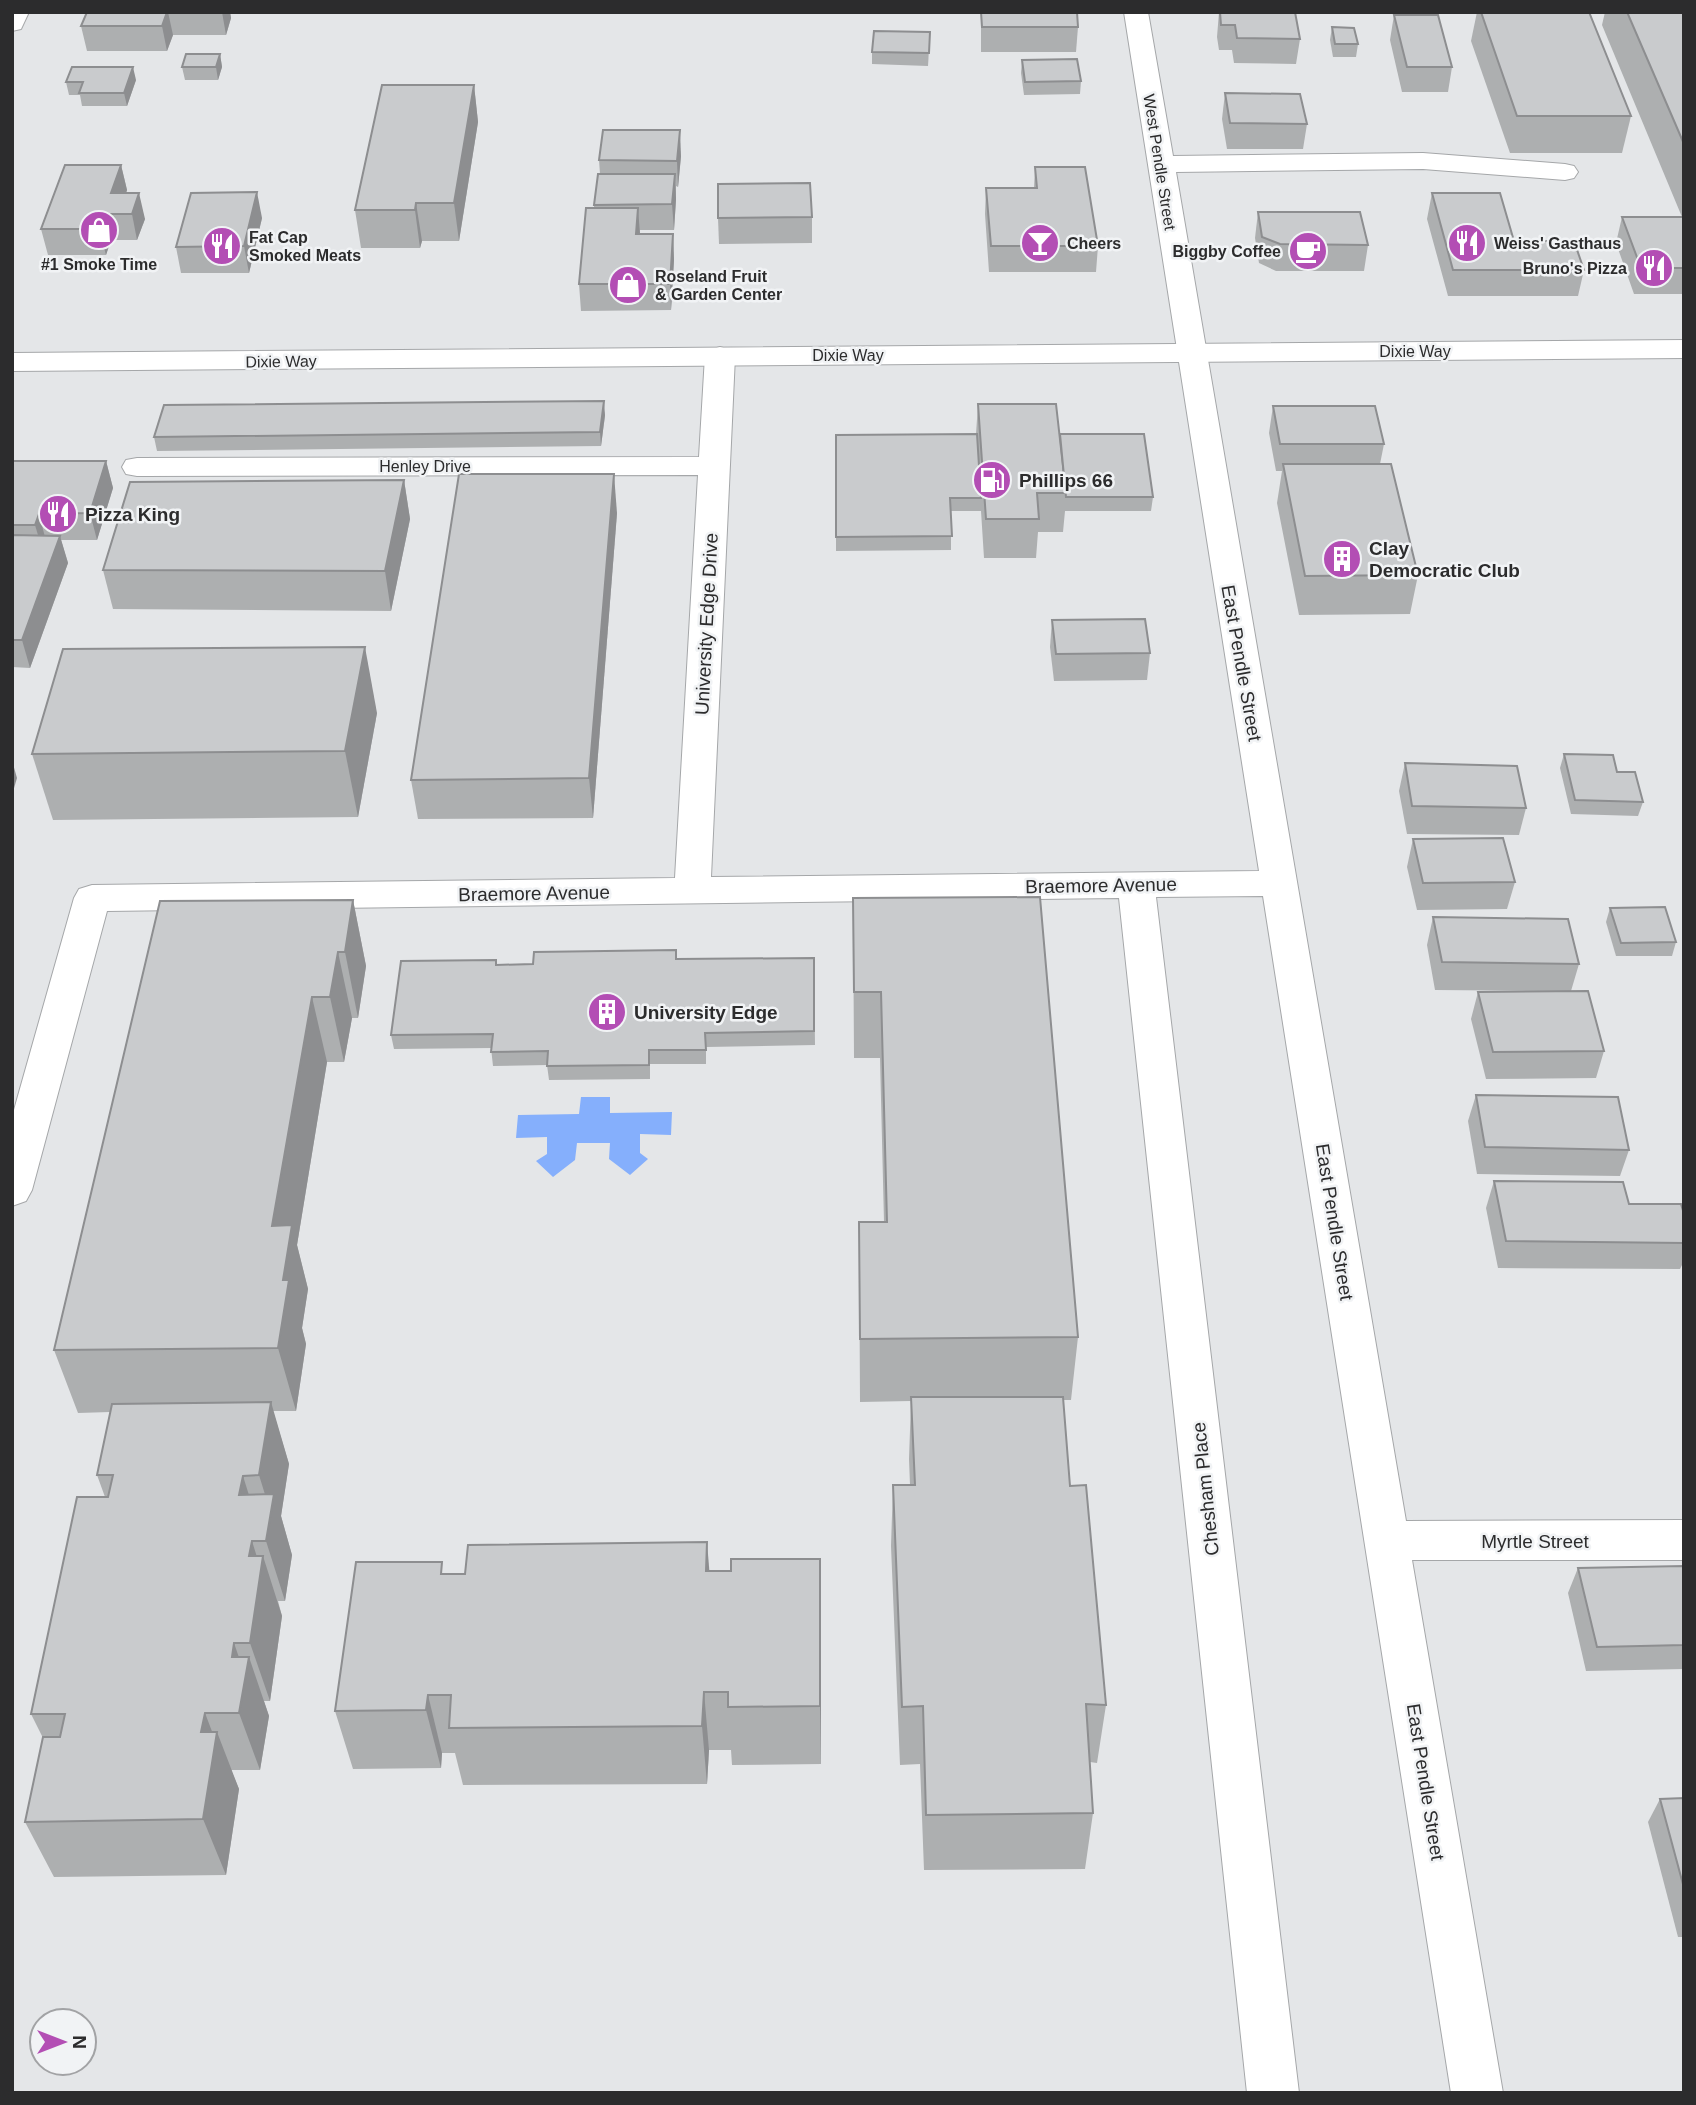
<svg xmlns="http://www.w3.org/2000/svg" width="1696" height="2105" viewBox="0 0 1696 2105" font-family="Helvetica,sans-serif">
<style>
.water{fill:#85affc}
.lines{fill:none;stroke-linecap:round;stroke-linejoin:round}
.minor-casing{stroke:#a5a7a9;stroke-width:2}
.major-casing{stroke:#a5a7a9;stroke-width:2}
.minor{fill:#fff;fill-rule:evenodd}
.major{fill:#fff;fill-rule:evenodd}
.wall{fill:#adafb0}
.shaded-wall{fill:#8d8e90}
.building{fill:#c9cbcd;stroke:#8d8e90;stroke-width:2}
.labels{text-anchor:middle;stroke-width:5;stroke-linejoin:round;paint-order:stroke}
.far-street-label{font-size:16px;fill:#2c2c2d;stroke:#f1f3f5}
.far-poi-label{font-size:16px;font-weight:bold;fill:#2c2c2d;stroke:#f1f3f5;text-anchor:start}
.poi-label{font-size:19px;font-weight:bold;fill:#2c2c2d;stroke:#f1f3f5;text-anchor:start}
.street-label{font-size:19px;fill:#2c2c2d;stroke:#f1f3f5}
</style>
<rect width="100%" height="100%" fill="#e4e6e8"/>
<!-- water -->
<path class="water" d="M581 1097H610V1113L672 1112 671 1135 640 1134V1153L648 1159 630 1175 609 1159 610 1143H577L575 1160 553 1177 536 1161 547 1154V1137L516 1138 518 1115 579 1114Z"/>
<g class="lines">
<defs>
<g id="minor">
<path d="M12 12H29L21 29 12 31Z"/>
<path d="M1124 12H1148L1173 156 1423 153 1565 164 1574 166 1578 172 1574 178 1565 180 1423 169 1176 172 1406 1521 1684 1520V1560H1412L1503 2093H1451L1263 896 1156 897 1299 2093H1247L1119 898 107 911 32 1190 26 1201 12 1206V1117L74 898 79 889 92 885 675 878 698 475 137 476 126 474 122 467 126 460 137 458 699 457 705 356 710 350 720 347 730 350 735 356 711 877 1259 871Z"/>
</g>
<path id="major" d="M1684 340V358L12 371V353Z"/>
</defs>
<!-- minor casing -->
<use href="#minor" class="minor-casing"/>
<!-- major casing -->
<use href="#major" class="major-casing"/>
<!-- minor -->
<use href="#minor" class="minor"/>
<!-- major -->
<use href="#major" class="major"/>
</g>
<!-- wall -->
<g class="wall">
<path d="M87 12H230L231 18 226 35H173L167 51H87L81 26Z"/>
<path d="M981 12H1077L1078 27 1076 52H981Z"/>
<path d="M1219 12 1300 39 1296 64 1234 63 1232 50H1219L1217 37Z"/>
<path d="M1477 12H1589L1631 116 1622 153H1510L1471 41Z"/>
<path d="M1605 12H1684V294H1634L1616 243 1622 217H1682L1602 25Z"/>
<path d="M1394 15 1452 67 1448 92H1402L1390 40Z"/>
<path d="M1332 27 1358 44 1356 57H1333L1330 40Z"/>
<path d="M930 32 928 66 872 64V52Z"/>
<path d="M186 54H220L222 67 218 80H185L182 67Z"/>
<path d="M1022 60 1081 81 1080 94 1024 95 1021 73Z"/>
<path d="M136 80 127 106H82L80 95H69L66 82Z"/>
<path d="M474 85 478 122 459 241H422L420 248H361L355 210Z"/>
<path d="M1225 93 1307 124 1303 149H1227L1222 119Z"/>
<path d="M681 156 678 187 676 186V199L674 230H640V234H673L674 260 671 310 581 311 579 284 594 208V205L600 174 599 160Z"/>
<path d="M121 165 127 190 126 193 145 219 137 240H111L106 255H48L41 229Z"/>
<path d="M1035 167 1098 246 1096 272H989L985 214 986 188H1034Z"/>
<path d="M1432 193 1514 241 1584 270 1578 296H1448L1427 219Z"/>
<path d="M1258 212 1368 245 1364 271H1276L1259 263 1255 238Z"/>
<path d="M812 217V243L719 244 718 218Z"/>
<path d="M262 218 249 273H181L176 247Z"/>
<path d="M978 404 1060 434 1153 497 1151 511H1065L1063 532H1038L1036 558H984L981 511H951V550L836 551V435L976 434Z"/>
<path d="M1273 406 1384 444 1380 464 1418 575 1410 614 1299 615 1277 503 1282 471H1276L1269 433Z"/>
<path d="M605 415 601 446 157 451 154 437Z"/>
<path d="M12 461H106L113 488 97 540H61L68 563 30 668 12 667Z"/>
<path d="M404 480 410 519 391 611 113 609 103 570Z"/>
<path d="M617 513 593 818 418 819 411 780Z"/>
<path d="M1052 620 1150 653 1147 680 1054 681 1050 647Z"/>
<path d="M377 713 358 817 53 820 32 754Z"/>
<path d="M1564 754 1617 772 1643 802 1638 816 1571 814 1560 768Z"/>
<path d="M1405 763 1526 808 1519 835 1407 834 1399 791Z"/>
<path d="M1413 839 1515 882 1507 909 1417 910 1407 867Z"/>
<path d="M853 898 1078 1337 1071 1400H1063L1070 1486 1106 1705 1097 1763 1090 1762 1093 1813 1085 1869 924 1870 920 1764 900 1765 891 1546 893 1485H910L909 1459 911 1401 860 1402 859 1222H884L880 1058H854Z"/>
<path d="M353 900 366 966 358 1018H352L344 1062H327L297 1245 308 1289 302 1328 306 1344 296 1411H273L289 1464 281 1516 292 1555 285 1601H278L282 1616 270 1701H264L269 1716 260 1770H231L239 1789 226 1875 54 1877 25 1822 43 1738 31 1714 105 1497 97 1475 110 1412 78 1413 54 1350Z"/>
<path d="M1610 908 1676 942 1672 956H1616L1606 922Z"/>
<path d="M1433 917 1579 964 1571 991 1604 1051 1596 1078 1486 1079 1471 1019 1478 992 1566 991 1435 990 1427 945Z"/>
<path d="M676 950 677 959 814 958 815 1045 706 1047V1064H650V1079L549 1080 547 1065 493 1066 491 1048 394 1049 391 1035 497 965 533 964Z"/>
<path d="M1476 1095 1629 1150 1620 1176 1477 1174 1468 1121Z"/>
<path d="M1494 1181 1629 1204 1684 1214V1261L1680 1269 1498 1268 1486 1208Z"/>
<path d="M1684 1566V1669L1586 1671 1568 1593 1578 1568Z"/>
<path d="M710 1571 821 1618V1764L732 1765 731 1750H709L707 1784 463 1785 455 1753H442L441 1768 353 1769 335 1711 444 1574Z"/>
<path d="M1684 1798V1937H1678L1648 1822 1660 1799Z"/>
</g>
<!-- shaded-wall -->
<g class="shaded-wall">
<path d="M167 12H168L173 35 167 51 162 26Z"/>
<path d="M222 12H230L231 18 226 35Z"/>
<path d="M220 54 222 67 218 80 216 67Z"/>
<path d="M133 67 136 80 127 106 124 93Z"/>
<path d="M474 85 478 122 459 241 454 203Z"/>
<path d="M680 130 681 156 678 187 677 161Z"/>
<path d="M121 165 127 190 119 214 111 193Z"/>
<path d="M675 174 676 199 674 230 672 204Z"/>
<path d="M257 192 262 218 249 273 244 246Z"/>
<path d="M139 193 145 219 137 240 132 214Z"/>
<path d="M416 203 422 241 420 248 415 210Z"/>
<path d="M638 208 640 234H636Z"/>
<path d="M105 214 111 240 106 255 99 229Z"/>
<path d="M673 234 674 260 671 310 670 284Z"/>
<path d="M604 401 605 415 601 446 600 432Z"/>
<path d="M106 461 113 488 97 540 90 513Z"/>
<path d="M614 474 617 513 593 818 589 778Z"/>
<path d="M404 480 410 519 391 611 385 571Z"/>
<path d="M39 514 46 541 43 552 35 525Z"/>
<path d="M60 536 68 563 30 668 22 640Z"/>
<path d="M365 647 377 713 358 817 345 751Z"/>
<path d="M13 764 17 778 12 795Z"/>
<path d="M353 900 366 966 358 1018 345 952Z"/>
<path d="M338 952 352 1018 344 1062 330 997Z"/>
<path d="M312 997 327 1062 297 1245 308 1289 302 1328 306 1344 296 1411 278 1348 283 1280 272 1226Z"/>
<path d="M271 1402 289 1464 281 1516 292 1555 285 1601 266 1541 271 1514 259 1475Z"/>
<path d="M243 1476 262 1537 239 1495Z"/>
<path d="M252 1541 261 1570 263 1556 282 1616 270 1701 250 1643 249 1556Z"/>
<path d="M707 1542 712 1603 706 1571Z"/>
<path d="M820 1559 821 1618V1764L820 1706Z"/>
<path d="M234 1643 245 1675 249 1657 269 1716 260 1770 239 1713 232 1657Z"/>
<path d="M704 1692 709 1750 707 1784 702 1726Z"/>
<path d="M428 1695 442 1753 441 1768 426 1710Z"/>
<path d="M205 1713 216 1742 217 1732 239 1789 226 1875 203 1819 201 1732Z"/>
</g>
<!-- building -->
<g class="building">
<path d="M87 12H167L162 26H81Z"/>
<path d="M981 12H1077L1078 27H982Z"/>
<path d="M1220 12H1295L1300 39 1237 38 1235 25H1221Z"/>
<path d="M1481 12H1589L1631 116H1517Z"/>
<path d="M1627 12H1684V144Z"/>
<path d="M1394 15H1438L1452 67H1407Z"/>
<path d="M1332 27 1354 28 1358 44H1335Z"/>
<path d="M874 31 930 32 929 53 872 52Z"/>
<path d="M186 54H220L216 67H182Z"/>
<path d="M1077 59 1081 81 1025 82 1022 60Z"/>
<path d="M72 67H133L124 93H79L83 82H66Z"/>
<path d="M382 85H474L454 203H416L415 210H355Z"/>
<path d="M1225 93 1300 94 1307 124 1230 123Z"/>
<path d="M603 130H680L677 161 599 160Z"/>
<path d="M65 165H121L111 193H139L132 214H105L99 229H41Z"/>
<path d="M1035 167H1085L1098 246H991L986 188H1037Z"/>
<path d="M598 174H675L672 204 594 205Z"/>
<path d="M810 183 812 217 718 218V184Z"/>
<path d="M257 192 244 246 176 247 191 193Z"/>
<path d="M1432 193H1500L1514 241H1574L1584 270H1453Z"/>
<path d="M586 208H638L636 234H673L670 284H579Z"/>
<path d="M1258 212H1360L1368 245 1280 244 1262 237Z"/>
<path d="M1622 217H1684V268H1641Z"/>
<path d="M604 401 600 432 154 437 164 405Z"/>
<path d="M978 404H1056L1066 493H1037L1039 519H986Z"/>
<path d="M1273 406H1375L1384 444H1280Z"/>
<path d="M977 434 981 498H950L952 536 836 537V435Z"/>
<path d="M1060 434H1144L1153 497H1066Z"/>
<path d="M12 461H106L90 513 39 514 35 525H12Z"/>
<path d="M1283 464H1391L1418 575 1305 576Z"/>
<path d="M459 474H614L589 778 411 780Z"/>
<path d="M404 480 385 571 103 570 130 482Z"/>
<path d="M12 535 60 536 22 640H12Z"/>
<path d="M1145 619 1150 653 1056 654 1052 620Z"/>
<path d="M365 647 345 751 32 754 63 649Z"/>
<path d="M1564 754 1613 755 1617 772H1635L1643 802 1575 800Z"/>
<path d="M1405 763 1517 766 1526 808 1412 806Z"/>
<path d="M1503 838 1515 882 1423 883 1413 839Z"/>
<path d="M1040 897 1078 1337 860 1339 859 1222H887L881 992H854L853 898Z"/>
<path d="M353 900 345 952H338L330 997H312L272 1226 292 1225 283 1280H289L278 1348 54 1350 160 901Z"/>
<path d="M1665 907 1676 942 1621 943 1610 908Z"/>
<path d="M1433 917 1568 919 1579 964 1442 962Z"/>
<path d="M676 950V959L814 958V1031L705 1033 706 1050H649V1065L547 1066 548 1051 491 1052 493 1034 391 1035 401 961 496 960V965L533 964 534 952Z"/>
<path d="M1588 991 1604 1051 1493 1052 1478 992Z"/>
<path d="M1476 1095 1618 1097 1629 1150 1485 1147Z"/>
<path d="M1494 1181 1623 1182 1629 1204H1681L1684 1214V1243L1506 1241Z"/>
<path d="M911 1397H1063L1070 1486 1086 1485 1106 1705 1086 1704 1093 1813 926 1815 923 1706 902 1707 893 1485H915Z"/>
<path d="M271 1402 259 1475 243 1476 239 1495 274 1494 266 1541H252L249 1556H263L250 1643H234L232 1657H249L239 1713H205L201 1732H217L203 1819 25 1822 43 1737H60L65 1714H31L77 1497H108L113 1475H97L112 1404Z"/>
<path d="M707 1542 706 1571H731V1559H820V1706L728 1707V1692H704L702 1726 449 1728 451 1695H428L426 1710 335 1711 356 1562H442L441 1574H465L468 1545Z"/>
<path d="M1684 1566V1645L1597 1647 1578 1568Z"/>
<path d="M1684 1798V1888L1660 1799Z"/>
</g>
<!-- icons -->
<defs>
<symbol id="shop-disc" viewBox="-11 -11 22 22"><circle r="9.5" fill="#b34eb4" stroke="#f1f3f5"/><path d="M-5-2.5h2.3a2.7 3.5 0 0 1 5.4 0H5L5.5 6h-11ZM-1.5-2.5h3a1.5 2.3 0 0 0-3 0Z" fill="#fff"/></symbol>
<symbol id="bar-disc" viewBox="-11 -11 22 22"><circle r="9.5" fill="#b34eb4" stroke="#f1f3f5"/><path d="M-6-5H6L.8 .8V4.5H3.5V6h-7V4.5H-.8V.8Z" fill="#fff"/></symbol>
<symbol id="restaurant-disc" viewBox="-11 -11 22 22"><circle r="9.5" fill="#b34eb4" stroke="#f1f3f5"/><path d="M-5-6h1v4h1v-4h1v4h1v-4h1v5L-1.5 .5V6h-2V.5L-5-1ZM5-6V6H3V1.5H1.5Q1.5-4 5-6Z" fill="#fff"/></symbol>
<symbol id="cafe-disc" viewBox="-11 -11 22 22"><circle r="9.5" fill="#b34eb4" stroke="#f1f3f5"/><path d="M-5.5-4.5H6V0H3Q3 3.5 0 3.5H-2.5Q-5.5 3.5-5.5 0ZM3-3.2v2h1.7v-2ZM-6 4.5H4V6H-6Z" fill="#fff"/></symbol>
<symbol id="fuel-disc" viewBox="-11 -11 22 22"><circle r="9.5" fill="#b34eb4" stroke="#f1f3f5"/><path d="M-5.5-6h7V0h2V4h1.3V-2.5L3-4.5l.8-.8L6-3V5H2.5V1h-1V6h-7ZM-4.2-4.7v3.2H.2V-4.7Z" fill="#fff"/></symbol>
<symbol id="building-disc" viewBox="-11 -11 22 22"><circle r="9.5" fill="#b34eb4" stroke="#f1f3f5"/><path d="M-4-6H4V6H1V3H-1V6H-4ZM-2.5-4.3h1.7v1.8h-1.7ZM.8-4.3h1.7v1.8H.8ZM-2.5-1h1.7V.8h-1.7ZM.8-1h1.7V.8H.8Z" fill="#fff"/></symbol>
</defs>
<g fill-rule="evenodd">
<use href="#shop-disc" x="77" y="208" width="44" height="44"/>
<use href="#bar-disc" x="1018" y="221" width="44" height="44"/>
<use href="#restaurant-disc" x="1445" y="221" width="44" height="44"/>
<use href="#restaurant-disc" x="200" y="224" width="44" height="44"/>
<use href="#cafe-disc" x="1286" y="229" width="44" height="44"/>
<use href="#restaurant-disc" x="1632" y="246" width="44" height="44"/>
<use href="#shop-disc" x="606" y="263" width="44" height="44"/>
<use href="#fuel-disc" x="970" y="458" width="44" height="44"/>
<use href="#restaurant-disc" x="36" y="492" width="44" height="44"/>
<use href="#building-disc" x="1320" y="537" width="44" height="44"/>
<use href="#building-disc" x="585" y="990" width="44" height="44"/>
</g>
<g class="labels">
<!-- far-street labels -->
<g class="far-street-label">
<text transform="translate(1160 162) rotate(81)" y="6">West Pendle Street</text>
<text x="1415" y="357">Dixie Way</text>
<text x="848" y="361">Dixie Way</text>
<text transform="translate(281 361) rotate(-1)" y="6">Dixie Way</text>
<text x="425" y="472">Henley Drive</text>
</g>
<!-- far-poi labels -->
<g class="far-poi-label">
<text x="249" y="243">Fat Cap<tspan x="249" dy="18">Smoked Meats</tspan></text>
<text x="1067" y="249">Cheers</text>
<text x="1494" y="249">Weiss' Gasthaus</text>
<text x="1281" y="257" text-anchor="end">Biggby Coffee</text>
<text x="99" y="270" text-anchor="middle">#1 Smoke Time</text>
<text x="1627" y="274" text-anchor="end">Bruno's Pizza</text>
<text x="655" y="282">Roseland Fruit<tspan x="655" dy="18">&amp; Garden Center</tspan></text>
</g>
<!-- poi labels -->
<g class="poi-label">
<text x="1019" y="487">Phillips 66</text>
<text x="85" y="521">Pizza King</text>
<text x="1369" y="555">Clay<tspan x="1369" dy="22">Democratic Club</tspan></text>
<text x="634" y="1019">University Edge</text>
</g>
<!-- street labels -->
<g class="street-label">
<text transform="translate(706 624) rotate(-87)" y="7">University Edge Drive</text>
<text transform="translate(1242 663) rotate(80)" y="7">East Pendle Street</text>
<text transform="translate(1101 885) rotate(-1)" y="7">Braemore Avenue</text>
<text transform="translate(534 893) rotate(-1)" y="7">Braemore Avenue</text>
<text transform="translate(1335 1222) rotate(81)" y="7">East Pendle Street</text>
<text transform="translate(1205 1489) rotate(-96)" y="7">Chesham Place</text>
<text x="1535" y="1548">Myrtle Street</text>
<text transform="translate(1426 1782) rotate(81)" y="7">East Pendle Street</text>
</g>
</g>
<!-- border -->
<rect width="1696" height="2105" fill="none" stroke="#2c2c2d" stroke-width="28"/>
<!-- north arrow -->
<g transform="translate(63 2042) rotate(90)"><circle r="33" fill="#f1f3f5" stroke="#a2a3a5" stroke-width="2"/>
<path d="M0-5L12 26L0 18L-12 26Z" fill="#b34eb4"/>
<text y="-10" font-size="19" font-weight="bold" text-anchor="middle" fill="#2c2c2d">N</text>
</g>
</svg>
